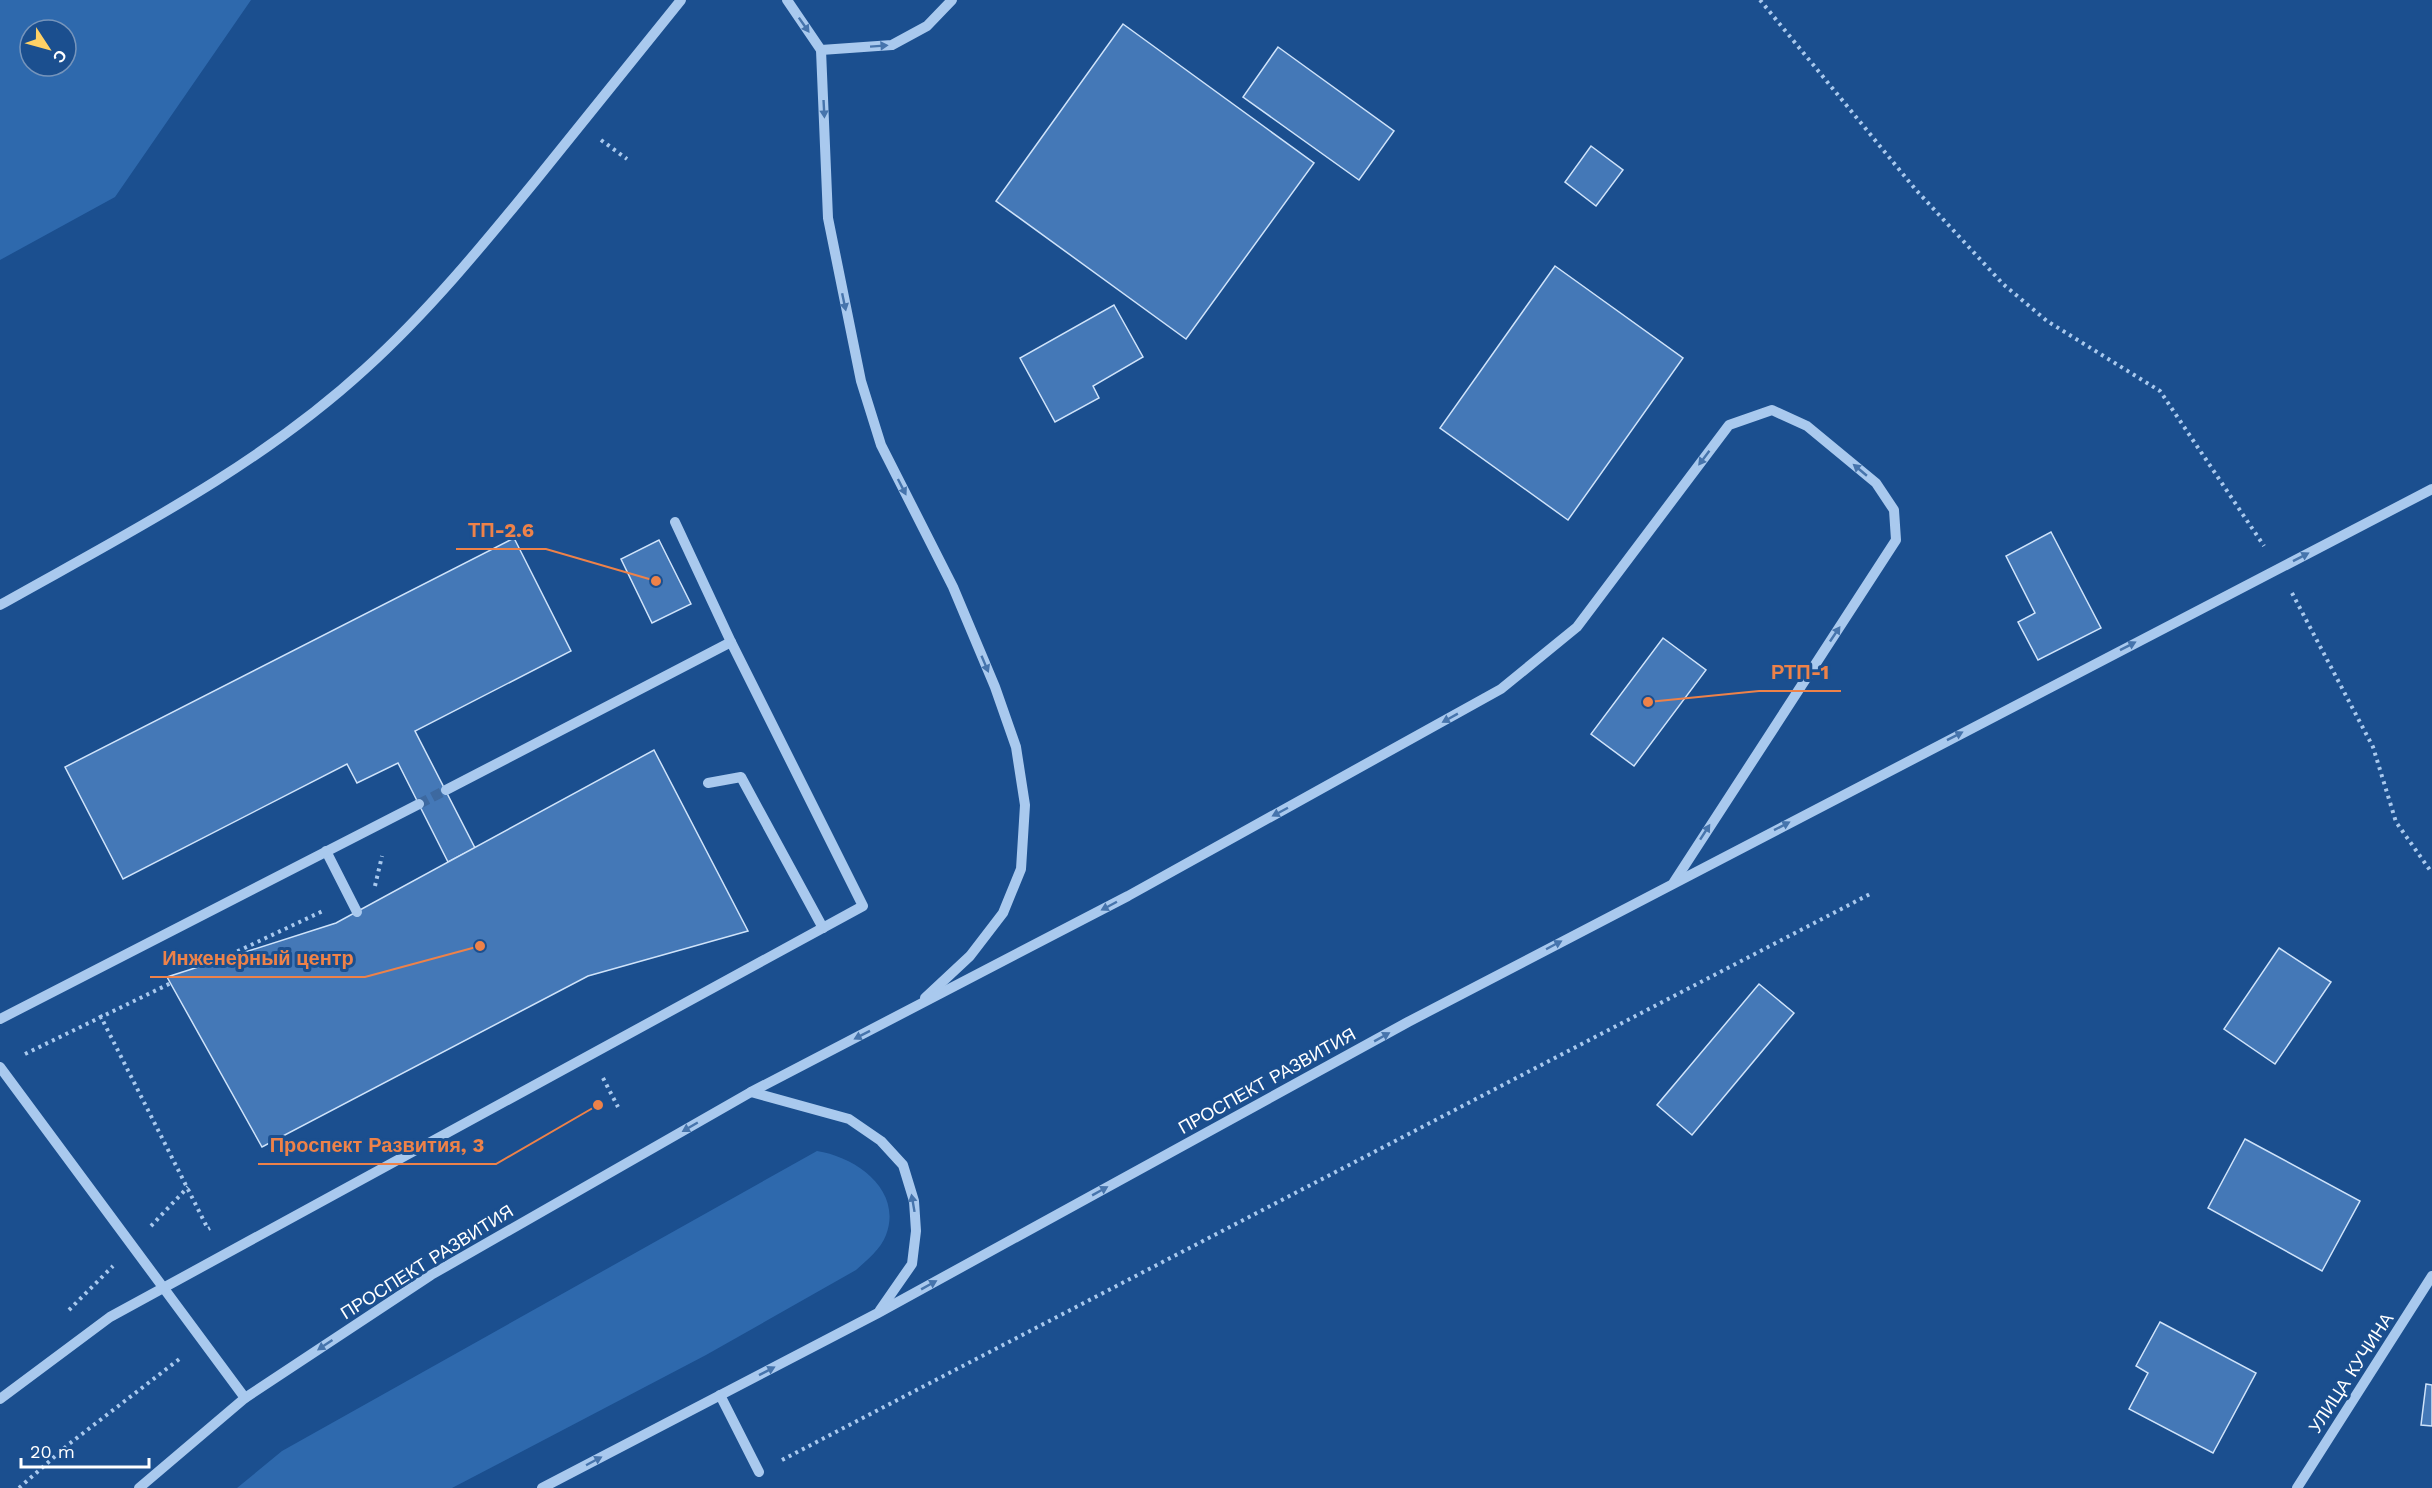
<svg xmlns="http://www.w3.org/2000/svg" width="2432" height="1488" viewBox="0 0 2432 1488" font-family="'Work Sans',sans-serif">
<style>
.green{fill:#2e69ad;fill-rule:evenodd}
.building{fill:#4478b7;stroke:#cfe3fa;stroke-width:1.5}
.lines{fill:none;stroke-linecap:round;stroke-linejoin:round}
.minor-tunnel{stroke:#3d69a0;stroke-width:10;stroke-dasharray:10 5;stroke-linecap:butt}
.path{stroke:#a9c9ee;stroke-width:4;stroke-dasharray:3 4.5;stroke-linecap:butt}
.minor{stroke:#a9c9ee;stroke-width:10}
.oneway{fill:#4674ac}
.labels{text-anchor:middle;stroke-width:6;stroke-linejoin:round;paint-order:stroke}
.street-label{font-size:18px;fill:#fff;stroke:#1b4f8f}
.leader{fill:none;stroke:#ee8249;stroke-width:2}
.callout-dot{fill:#ee8249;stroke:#1b4f8f;stroke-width:2}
.callout-label{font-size:20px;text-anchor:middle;font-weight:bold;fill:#ee8249;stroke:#1b4f8f;stroke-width:6;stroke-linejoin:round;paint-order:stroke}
</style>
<rect width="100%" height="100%" fill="#1b4f8f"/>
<!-- green -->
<g class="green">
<path d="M0 0H251L115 197 0 260ZM30 30H66V66H30Z"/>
<path d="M817 1151C856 1157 903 1190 886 1235 881 1249 867 1260 856 1270L706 1355 452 1488H237L282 1451Z"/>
</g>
<!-- building -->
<g class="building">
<path d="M1123 24 1314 163 1186 339 996 201Z"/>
<path d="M1278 47 1394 131 1359 180 1243 97Z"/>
<path d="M1591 146 1623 170 1596 206 1565 182Z"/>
<path d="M1555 266 1683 358 1568 520 1440 428Z"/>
<path d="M1114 305 1143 357 1093 386 1099 398 1055 422 1020 358Z"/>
<path d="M2051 532 2101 628 2038 660 2018 622 2035 613 2006 556Z"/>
<path d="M514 538 571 651 415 731 475 848 448 862 398 763 357 783 347 764 123 879 65 767Z"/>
<path d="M659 540 691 604 652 623 621 559Z"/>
<path d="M1663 638 1706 670 1634 766 1591 734Z"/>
<path d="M654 750 748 931 588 976 262 1147 167 977 336 923Z"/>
<path d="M2279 948 2331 982 2275 1064 2224 1029Z"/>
<path d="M1759 984 1794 1013 1692 1135 1657 1105Z"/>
<path d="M2245 1139 2360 1201 2322 1271 2208 1208Z"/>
<path d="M2160 1322 2256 1373 2213 1453 2129 1409 2148 1373 2136 1366Z"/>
<path d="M2426 1384 2432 1385V1426L2421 1425Z"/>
</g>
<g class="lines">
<!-- minor-tunnel -->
<path class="minor-tunnel" d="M419 804 446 790"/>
<!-- path -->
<g class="path">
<path d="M1760 0 1916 190 2003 284 2047 321 2160 391 2264 546"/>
<path d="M601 140 627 159"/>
<path d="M2292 593 2373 747 2396 822 2432 873"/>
<path d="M375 886 382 856"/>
<path d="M217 961 325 910"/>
<path d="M100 1015 208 1229 210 1228"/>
<path d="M25 1054 171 983"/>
<path d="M603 1078 618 1107"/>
<path d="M151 1226 188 1187"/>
<path d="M69 1310 113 1266"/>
<path d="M782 1460 1870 894"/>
<path d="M19 1488 69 1444 182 1357"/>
</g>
<!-- minor -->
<g class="minor">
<path d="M787 0 821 50 828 218 861 381 881 445 953 587 995 687 1016 747 1025 805 1021 869 1003 913 970 956 925 998"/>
<path d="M821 50 892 45 927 26 952 0"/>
<path d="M0 605C126 534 257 468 365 369 428 312 482 246 536 180 584 120 633 60 681 0"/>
<path d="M708 783 741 777 823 928"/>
<path d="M446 790 731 642"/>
<path d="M326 851 357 912"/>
<path d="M0 1019 419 804"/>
<path d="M0 1067 245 1398"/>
<path d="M751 1092 849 1119 881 1141 903 1165 914 1201 916 1231 912 1264 880 1310"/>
<path d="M720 1395 759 1472"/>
<path d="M0 1399 110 1317 863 906 731 642 675 522"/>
<path d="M139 1488 245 1398 431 1275 751 1092 1128 896 1501 689 1577 627 1729 425 1772 410 1807 426 1876 483 1894 510 1896 540 1674 882"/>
<path d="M542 1488 878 1313 1408 1022 2432 489"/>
<path d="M2297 1488 2432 1276"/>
</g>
</g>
<!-- one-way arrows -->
<defs><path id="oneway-solid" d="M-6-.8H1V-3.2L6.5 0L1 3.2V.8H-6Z" transform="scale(1.5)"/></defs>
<g class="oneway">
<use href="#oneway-solid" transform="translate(804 25) rotate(55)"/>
<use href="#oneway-solid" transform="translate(879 46) rotate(-4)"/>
<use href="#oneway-solid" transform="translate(824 109) rotate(87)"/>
<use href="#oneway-solid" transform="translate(844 302) rotate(78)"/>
<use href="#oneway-solid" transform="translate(1704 458) rotate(127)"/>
<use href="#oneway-solid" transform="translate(1860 470) rotate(-140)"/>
<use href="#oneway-solid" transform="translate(902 487) rotate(63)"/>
<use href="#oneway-solid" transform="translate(2301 557) rotate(-27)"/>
<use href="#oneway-solid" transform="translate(1835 634) rotate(-56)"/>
<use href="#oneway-solid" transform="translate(2128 646) rotate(-27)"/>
<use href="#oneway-solid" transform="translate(985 664) rotate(67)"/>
<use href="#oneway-solid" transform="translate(1450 718) rotate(151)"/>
<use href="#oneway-solid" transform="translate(1955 736) rotate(-27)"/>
<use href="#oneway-solid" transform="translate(1280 812) rotate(152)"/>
<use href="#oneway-solid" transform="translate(1782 826) rotate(-27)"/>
<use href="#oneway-solid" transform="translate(1705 832) rotate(-57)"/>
<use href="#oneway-solid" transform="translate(1109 906) rotate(152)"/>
<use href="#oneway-solid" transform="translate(1554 945) rotate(-28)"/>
<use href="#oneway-solid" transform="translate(862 1035) rotate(153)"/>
<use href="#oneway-solid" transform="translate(1382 1037) rotate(-29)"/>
<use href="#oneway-solid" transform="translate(690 1127) rotate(150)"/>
<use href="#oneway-solid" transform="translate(1100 1191) rotate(-29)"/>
<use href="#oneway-solid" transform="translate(913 1203) rotate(-100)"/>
<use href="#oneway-solid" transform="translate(929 1285) rotate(-29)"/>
<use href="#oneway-solid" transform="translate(325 1345) rotate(146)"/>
<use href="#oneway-solid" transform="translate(767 1371) rotate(-27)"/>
<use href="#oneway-solid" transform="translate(594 1461) rotate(-28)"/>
</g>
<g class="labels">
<!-- street labels -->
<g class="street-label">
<text transform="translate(1267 1081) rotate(-29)" y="6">ПРОСПЕКТ РАЗВИТИЯ</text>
<text transform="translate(427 1262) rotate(-32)" y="6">ПРОСПЕКТ РАЗВИТИЯ</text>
<text transform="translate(2351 1373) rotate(-57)" y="6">УЛИЦА КУЧИНА</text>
</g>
</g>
<!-- callouts -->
<path class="leader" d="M656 581L546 549H456M1648 702L1759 691H1841M480 946L365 977H150M598 1105L496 1164H258"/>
<g class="callout-dot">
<circle cx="656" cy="581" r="6"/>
<circle cx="1648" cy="702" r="6"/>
<circle cx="480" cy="946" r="6"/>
<circle cx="598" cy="1105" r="6"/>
</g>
<g class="callout-label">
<text x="501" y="537">ТП-2.6</text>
<text x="1800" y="679">РТП-1</text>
<text x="258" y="965">Инженерный центр</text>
<text x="377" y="1152">Проспект Развития, 3</text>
</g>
<!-- north arrow -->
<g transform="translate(48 48) rotate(126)"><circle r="28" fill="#1b4f8f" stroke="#7695bc" stroke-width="1.5"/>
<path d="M0-4.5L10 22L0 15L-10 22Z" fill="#ffd166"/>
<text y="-9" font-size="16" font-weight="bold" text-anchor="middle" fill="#ffffff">С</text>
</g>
<!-- scale -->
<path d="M21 1458v9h128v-9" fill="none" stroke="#ffffff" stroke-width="3"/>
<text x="30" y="1458" font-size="18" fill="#ffffff" stroke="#1b4f8f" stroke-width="4.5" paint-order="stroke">20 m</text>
</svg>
